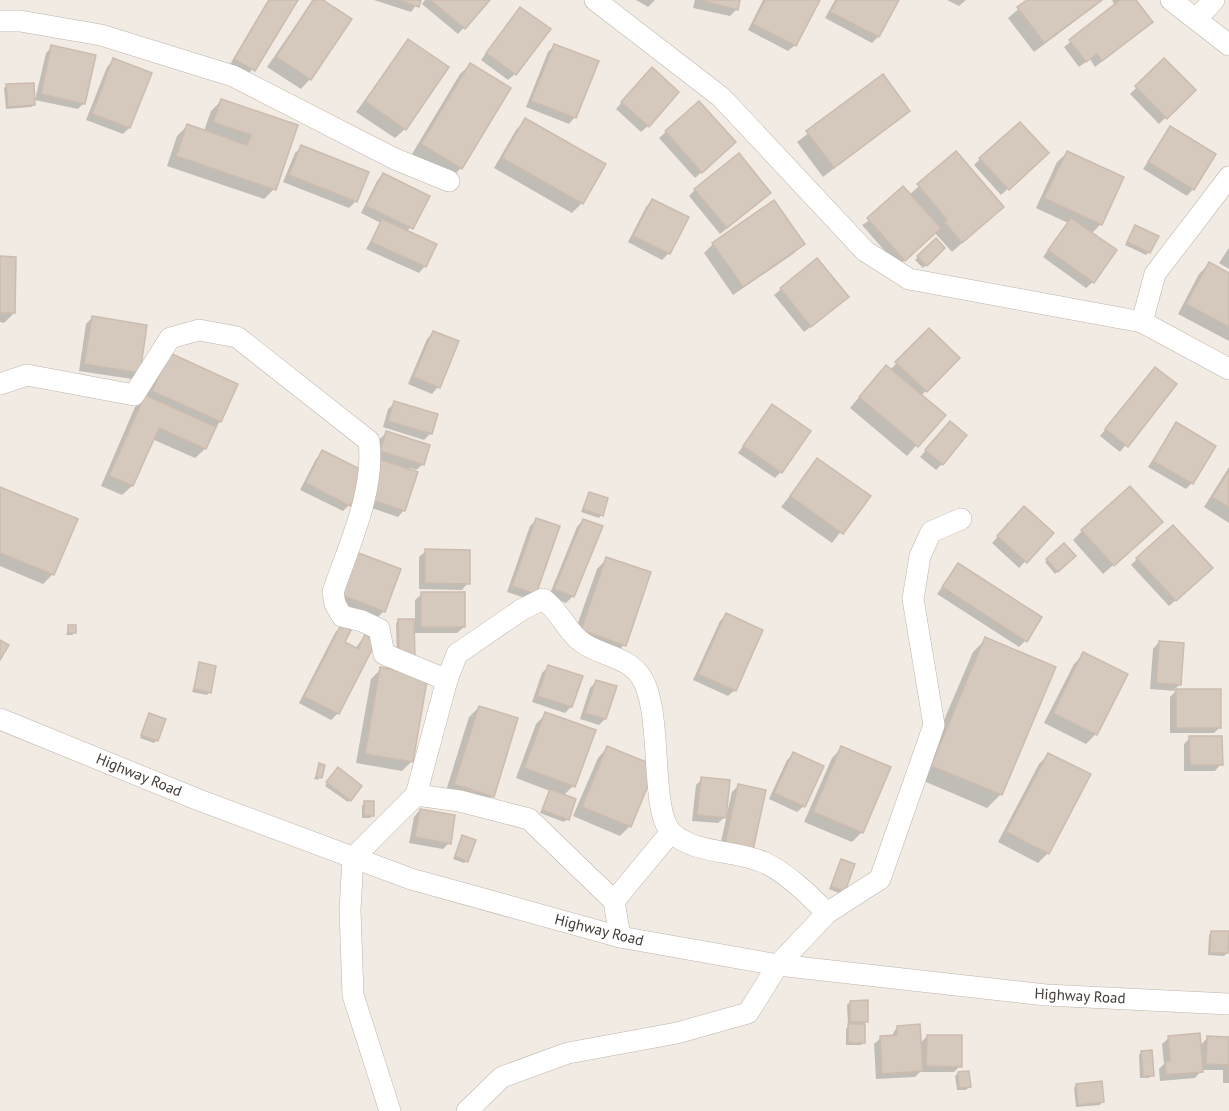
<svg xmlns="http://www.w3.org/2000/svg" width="1229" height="1111" viewBox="0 0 1229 1111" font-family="'PT Sans',sans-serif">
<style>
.shadow{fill:#0003}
.building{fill:#d5c8bd;stroke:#ccbcae;stroke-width:1.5}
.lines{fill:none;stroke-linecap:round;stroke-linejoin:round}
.street-casing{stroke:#bfb4aa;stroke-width:22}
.street{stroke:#fff;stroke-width:21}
.labels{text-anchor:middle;stroke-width:5;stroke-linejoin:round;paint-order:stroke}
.street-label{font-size:15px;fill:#433b34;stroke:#fff}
</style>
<rect width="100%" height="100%" fill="#f1ebe4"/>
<!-- shadow -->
<g class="shadow">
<path d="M268 0H296L247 77 229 66Z"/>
<path d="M313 0H320L310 79 301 89 267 67Z"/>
<path d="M374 0H420L411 12Z"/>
<path d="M425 0H488L458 34 422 4Z"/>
<path d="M636 0H655L648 7Z"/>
<path d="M695 0H739L736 10 730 16 693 8Z"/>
<path d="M763 0H818L795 45 788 51 748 30Z"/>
<path d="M835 0H898L878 37 872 43 825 18Z"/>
<path d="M947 0H966L959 6Z"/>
<path d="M1029 0H1103L1034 52 1008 18Z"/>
<path d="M1112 0H1134L1151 22 1095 67 1090 59 1079 67 1064 47 1115 6Z"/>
<path d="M520 8 515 74 508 80 481 60Z"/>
<path d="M408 41 405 129 395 138 356 112Z"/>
<path d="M554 46 575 117 569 124 526 107 548 52Z"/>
<path d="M52 47 84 103 78 109 35 100 46 53Z"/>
<path d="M114 60 129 128 123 134 86 120 107 67Z"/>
<path d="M1164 60 1194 90 1159 124 1130 94Z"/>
<path d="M470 65 461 168 451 178 412 154 460 74Z"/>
<path d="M645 76 648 126 641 132 616 109Z"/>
<path d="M883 76 908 111 823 177 797 142Z"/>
<path d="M7 86 34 105 31 107 6 109 4 88Z"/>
<path d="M221 101 296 126 274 189 264 199 167 166 177 136 187 126 204 131 211 111Z"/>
<path d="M699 103 728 148 695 178 659 138Z"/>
<path d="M526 120 604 165 582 203 572 213 494 168 516 130Z"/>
<path d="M1170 128 1193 189 1187 196 1143 169Z"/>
<path d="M302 147 356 201 349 208 283 182 295 153Z"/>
<path d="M956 153 1002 207 952 252 935 233 898 266 862 225 909 195Z"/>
<path d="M1067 153 1101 224 1091 234 1093 282 1086 288 1043 257 1068 223 1036 208 1057 162Z"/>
<path d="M980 159H1040L1001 195 974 165Z"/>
<path d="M383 174 428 196 407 232 425 266 419 273 366 249 381 223 361 213 377 181Z"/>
<path d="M695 190 763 199 720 234 689 196Z"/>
<path d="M652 201 669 253 662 260 628 242 646 207Z"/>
<path d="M1136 226 1149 252 1146 255 1125 245Z"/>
<path d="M936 240 943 248 923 268 915 260Z"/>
<path d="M713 244H803L793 254 733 295 704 253Z"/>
<path d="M1229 248V269L1219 263Z"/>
<path d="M0 258 14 313 4 323 0 322Z"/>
<path d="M1209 264 1229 275V341L1178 314 1199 274Z"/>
<path d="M781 289 841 303 804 332 774 295Z"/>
<path d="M92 318 139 372 132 379 79 371 86 324Z"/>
<path d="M929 330 958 358 921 396 943 415 907 456 850 408 876 377 890 370Z"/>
<path d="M434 332 438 387 432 394 408 384 427 339Z"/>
<path d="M160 364 220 421 205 449 195 458 152 439 132 486 122 495 101 486 135 407 145 397Z"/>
<path d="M1149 375 1175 384 1120 452 1100 436Z"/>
<path d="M395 403 431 433 424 440 383 427 388 409Z"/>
<path d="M772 406 781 472 775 478 738 453Z"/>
<path d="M1176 424 1192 483 1186 489 1148 467Z"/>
<path d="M944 429 942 464 936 470 920 457Z"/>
<path d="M386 433 423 464 416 470 410 468 404 510 398 517 360 504 373 467 381 459 374 457 380 439Z"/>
<path d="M323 452 349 505 343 511 300 490 316 459Z"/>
<path d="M818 460 868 497 832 543 781 507Z"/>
<path d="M1229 467V523L1204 507Z"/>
<path d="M0 489 53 574 43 584 0 566Z"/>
<path d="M589 493 601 515 599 518 581 512Z"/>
<path d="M1024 508 1052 533 1019 568 992 543Z"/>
<path d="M537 520 535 593 528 599 507 592 530 526Z"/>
<path d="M583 520 573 596 566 603 549 596 577 527Z"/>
<path d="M1082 531 1151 532 1103 574 1073 540Z"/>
<path d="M1064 545 1074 556 1055 574 1045 562Z"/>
<path d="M426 551 468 583 462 590 419 589V557Z"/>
<path d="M607 559 624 645 614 655 572 640 597 569Z"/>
<path d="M1137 559 1205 574 1169 606 1131 565Z"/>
<path d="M350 560 384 611 378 617 334 601Z"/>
<path d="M958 565 1025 641 1019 647 937 594Z"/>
<path d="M422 594 464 627 457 633H413L397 658 396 623 399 621H415V600Z"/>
<path d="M726 615 735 690 728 696 693 680 720 621Z"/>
<path d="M341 626 343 643 355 649 365 635 375 640 338 713 331 720 299 703 335 633Z"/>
<path d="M69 627 75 633 72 635H66Z"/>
<path d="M986 639 1054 668 1000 795 987 808 919 779 973 652Z"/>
<path d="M1159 642 1180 684 1174 690H1220V727L1214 733H1170V697L1176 691 1150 689 1153 649Z"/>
<path d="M1084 654 1126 675 1096 734 1086 744 1044 723 1074 664Z"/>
<path d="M200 664 209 692 207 695 192 692Z"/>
<path d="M548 667 571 707 565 713 532 702 542 673Z"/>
<path d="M381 669 412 761 402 771 356 763 371 679Z"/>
<path d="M596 682 605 719 599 725 580 719 590 688Z"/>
<path d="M479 707 492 796 482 806 445 794 469 717Z"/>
<path d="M546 714 573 786 563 796 567 819 564 822 540 813 550 791 516 778 536 724Z"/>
<path d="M150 715 157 740 154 743 140 738Z"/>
<path d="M1190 738 1221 764 1215 771H1184V744Z"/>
<path d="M607 748 630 826 620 836 573 816 598 758Z"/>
<path d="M842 748 862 832 852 842 804 822 832 758Z"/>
<path d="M793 754 804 806 797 812 769 799 787 760Z"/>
<path d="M1049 754 1048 853 1038 863 998 842 1039 764Z"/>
<path d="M320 765V777L318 780 314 779Z"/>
<path d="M335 772 350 800 348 802 325 786Z"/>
<path d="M702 779 725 813H727L732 792 738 786 764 791 719 850 727 815 718 823 692 821 696 785Z"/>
<path d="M364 803 373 815 370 818H362V806Z"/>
<path d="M420 810 449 843 443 849 409 843 414 817Z"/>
<path d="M463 836 467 861 464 863 453 859Z"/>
<path d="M841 861 844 891 841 894 829 889Z"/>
<path d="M1211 932 1227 953 1224 956 1208 955 1209 935Z"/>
<path d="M850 1002 866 1021 864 1024V1042L861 1045H846V1029L851 1024H848L847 1005Z"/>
<path d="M897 1027 920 1044 927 1036 960 1066 954 1072H920L915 1077 876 1079 874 1044 881 1038 891 1037Z"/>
<path d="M1169 1038 1200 1046 1207 1038 1229 1039V1083H1223V1070H1202L1195 1078 1160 1081 1159 1069 1164 1064 1162 1044Z"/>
<path d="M1142 1052 1152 1075 1149 1078H1140L1139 1055Z"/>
<path d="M958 1073 969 1087 966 1090H957L955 1076Z"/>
<path d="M1076 1085 1102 1102 1100 1105 1076 1107 1074 1088Z"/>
</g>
<!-- building -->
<g class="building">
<path d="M269 0H298L255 71 234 59Z"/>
<path d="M313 0H323L352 19 311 80 276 57Z"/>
<path d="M399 0H421L419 7Z"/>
<path d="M430 0H490L465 29Z"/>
<path d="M699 0H740L738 10Z"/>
<path d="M765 0H820L796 46 753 24Z"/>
<path d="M837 0H899L879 37 830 12Z"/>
<path d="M1027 0H1102L1044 43 1017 7Z"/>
<path d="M1120 0H1136L1153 22 1102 61 1097 54 1086 62 1069 40Z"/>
<path d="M520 7 551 29 516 75 486 53Z"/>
<path d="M408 39 449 67 406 130 365 101Z"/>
<path d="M554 44 599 61 576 118 531 101Z"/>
<path d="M51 45 96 55 85 104 41 94Z"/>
<path d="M113 58 152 73 130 128 92 114Z"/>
<path d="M1164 58 1196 90 1167 119 1135 86Z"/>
<path d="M470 63 511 88 462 169 421 144Z"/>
<path d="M652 67 679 92 649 127 621 102Z"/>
<path d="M883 74 910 111 834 168 806 131Z"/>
<path d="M34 83 35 105 8 107 6 84Z"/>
<path d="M221 99 298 125 276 190 176 156 187 124 247 145 251 135 213 122Z"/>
<path d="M699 101 736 142 702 173 665 131Z"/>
<path d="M525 118 606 164 583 204 502 158Z"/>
<path d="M1020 122 1049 153 1009 190 979 158Z"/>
<path d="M1170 126 1216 154 1194 190 1148 162Z"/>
<path d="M301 145 369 172 357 202 289 175Z"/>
<path d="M956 151 1004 207 962 243 944 222 947 220 917 184Z"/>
<path d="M1067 151 1124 177 1102 225 1044 198Z"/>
<path d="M739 153 771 193 727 228 694 189Z"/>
<path d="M383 173 430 196 413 229 366 206Z"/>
<path d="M903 186 941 228 905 261 867 218Z"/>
<path d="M652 199 689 217 670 254 633 236Z"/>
<path d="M774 200 805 244 743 287 712 243Z"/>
<path d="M1071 218 1117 250 1094 283 1048 250Z"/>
<path d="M382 219 437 244 426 267 371 242Z"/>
<path d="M1135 225 1159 236 1150 253 1127 242Z"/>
<path d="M936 238 945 248 927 266 917 256Z"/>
<path d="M0 256 16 257 15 313H0Z"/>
<path d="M817 258 849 297 811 327 780 288Z"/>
<path d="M1209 262 1229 273V327L1186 304Z"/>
<path d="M92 316 147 325 140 373 84 364Z"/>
<path d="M929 328 960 358 927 392 895 362Z"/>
<path d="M433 331 459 341 440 388 413 377Z"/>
<path d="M170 353 238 384 221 422 152 391Z"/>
<path d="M886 365 946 415 918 447 859 397Z"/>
<path d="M1155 367 1177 384 1128 447 1105 429Z"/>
<path d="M145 395 216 427 206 449 159 428 133 486 109 476Z"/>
<path d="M394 401 438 414 432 434 388 421Z"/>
<path d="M772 404 811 431 782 473 743 446Z"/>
<path d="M950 421 967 435 943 465 925 450Z"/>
<path d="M1176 422 1216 446 1193 484 1153 461Z"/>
<path d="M386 431 430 445 424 465 380 451Z"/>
<path d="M322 450 368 473 350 506 306 483Z"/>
<path d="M817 458 871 496 843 534 790 496Z"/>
<path d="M379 459 418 472 405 511 365 498Z"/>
<path d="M1229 470V507L1212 497Z"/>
<path d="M1130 486 1163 522 1114 566 1081 530Z"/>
<path d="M0 487 78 519 54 575 0 553Z"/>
<path d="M589 492 608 498 603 516 583 509Z"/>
<path d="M1024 506 1054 533 1027 563 997 536Z"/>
<path d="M536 518 560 526 536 594 512 586Z"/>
<path d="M583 519 603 526 574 597 554 589Z"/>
<path d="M1173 525 1213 568 1176 601 1136 558Z"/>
<path d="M1064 543 1076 556 1058 572 1046 559Z"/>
<path d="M425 549 470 550V584L425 583Z"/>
<path d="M356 552 401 569 385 612 339 594Z"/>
<path d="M606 557 651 572 626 646 581 630Z"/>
<path d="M958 563 1042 617 1027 642 942 587Z"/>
<rect x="421" y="592" width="44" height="35"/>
<path d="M726 613 763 630 736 691 698 674Z"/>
<path d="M398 619H414L415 656H399Z"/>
<rect x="68" y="625" width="8" height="8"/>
<path d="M341 625 351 630 345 642 358 649 365 634 377 640 339 714 304 697Z"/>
<path d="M985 637 1056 667 1002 795 931 766Z"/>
<path d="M0 640 9 645 0 660Z"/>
<path d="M1159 641 1184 643 1181 685 1156 683Z"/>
<path d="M1083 652 1128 674 1097 735 1053 713Z"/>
<path d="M199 662 216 666 211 693 194 689Z"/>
<path d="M548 665 583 676 572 707 537 696Z"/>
<path d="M380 667 428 675 413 762 365 754Z"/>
<path d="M596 680 617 686 606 719 585 713Z"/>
<rect x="1176" y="689" width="45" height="39"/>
<path d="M479 706 518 718 494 797 454 784Z"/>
<path d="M545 712 596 730 575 787 524 768Z"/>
<path d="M149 713 166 719 158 741 141 735Z"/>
<path d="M1189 736H1222L1223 765H1190Z"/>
<path d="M607 746 656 766 631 827 582 807Z"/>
<path d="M841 746 891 767 863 833 813 812Z"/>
<path d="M793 752 824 766 805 807 774 793Z"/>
<path d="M1048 753 1091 774 1049 854 1006 832Z"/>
<path d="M319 763 325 765 322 778 316 777Z"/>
<path d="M338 767 362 786 351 801 326 782Z"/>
<path d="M701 777 730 780 726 818 697 815Z"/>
<path d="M738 784 766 790 753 850 725 844Z"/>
<path d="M550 789 576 799 569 820 542 810Z"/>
<rect x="364" y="801" width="10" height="15"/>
<path d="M420 809 455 815 451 844 415 837Z"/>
<path d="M462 835 476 840 468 862 455 856Z"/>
<path d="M841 859 855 864 845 892 831 886Z"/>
<path d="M1211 931H1229L1228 953H1210Z"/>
<path d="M868 1000V1022H850V1001Z"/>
<rect x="848" y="1024" width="17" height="19"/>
<path d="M920 1024 923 1071 882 1074 880 1036 897 1035V1026Z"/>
<path d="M1200 1033 1203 1072 1166 1075 1165 1062 1170 1061 1168 1036Z"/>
<path d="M927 1035H962V1067L926 1066Z"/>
<path d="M1207 1036 1229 1037V1077V1065L1206 1064Z"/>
<path d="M1152 1050 1154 1076H1143L1141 1051Z"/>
<path d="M969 1071 971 1087 959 1088 958 1072Z"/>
<path d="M1102 1081 1104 1102 1078 1105 1076 1084Z"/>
</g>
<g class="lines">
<defs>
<g id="street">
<path d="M595 0 721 97 865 251 909 279 1142 322 1229 369"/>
<path d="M1171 0 1229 45"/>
<path d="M1197 18 1214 0"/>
<path d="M0 21H20L101 35 233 76 395 159 449 181"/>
<path d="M1142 322 1155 274 1229 177"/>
<path d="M0 384 27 375 134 395 170 338 199 330 237 337 369 441C375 491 349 545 333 592L335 604 342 616 362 621 379 629 384 654 447 680 416 795 353 858 350 910 353 995 390 1111"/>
<path d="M447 680 457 654 521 610 543 599C559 610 565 628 579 640 596 655 624 655 639 674 665 706 648 811 672 833 695 854 735 850 763 862 786 872 809 895 827 913"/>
<path d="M0 719 199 800 411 879 620 937 778 965 1046 995 1229 1004"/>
<path d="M416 795 460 801 529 819 614 901 620 937"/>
<path d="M614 901 671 832"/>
<path d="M467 1111 502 1077 568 1053 677 1033 748 1013 778 965 827 913 880 879 934 725 913 599 920 556 931 532 961 519"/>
</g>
</defs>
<!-- street casing -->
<use href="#street" class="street-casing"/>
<!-- street -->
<use href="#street" class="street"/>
</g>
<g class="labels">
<!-- street labels -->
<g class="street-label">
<text transform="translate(139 775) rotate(22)" y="5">Highway Road</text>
<text transform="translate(599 930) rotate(14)" y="5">Highway Road</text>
<text transform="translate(1080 996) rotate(3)" y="5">Highway Road</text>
</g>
</g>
</svg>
